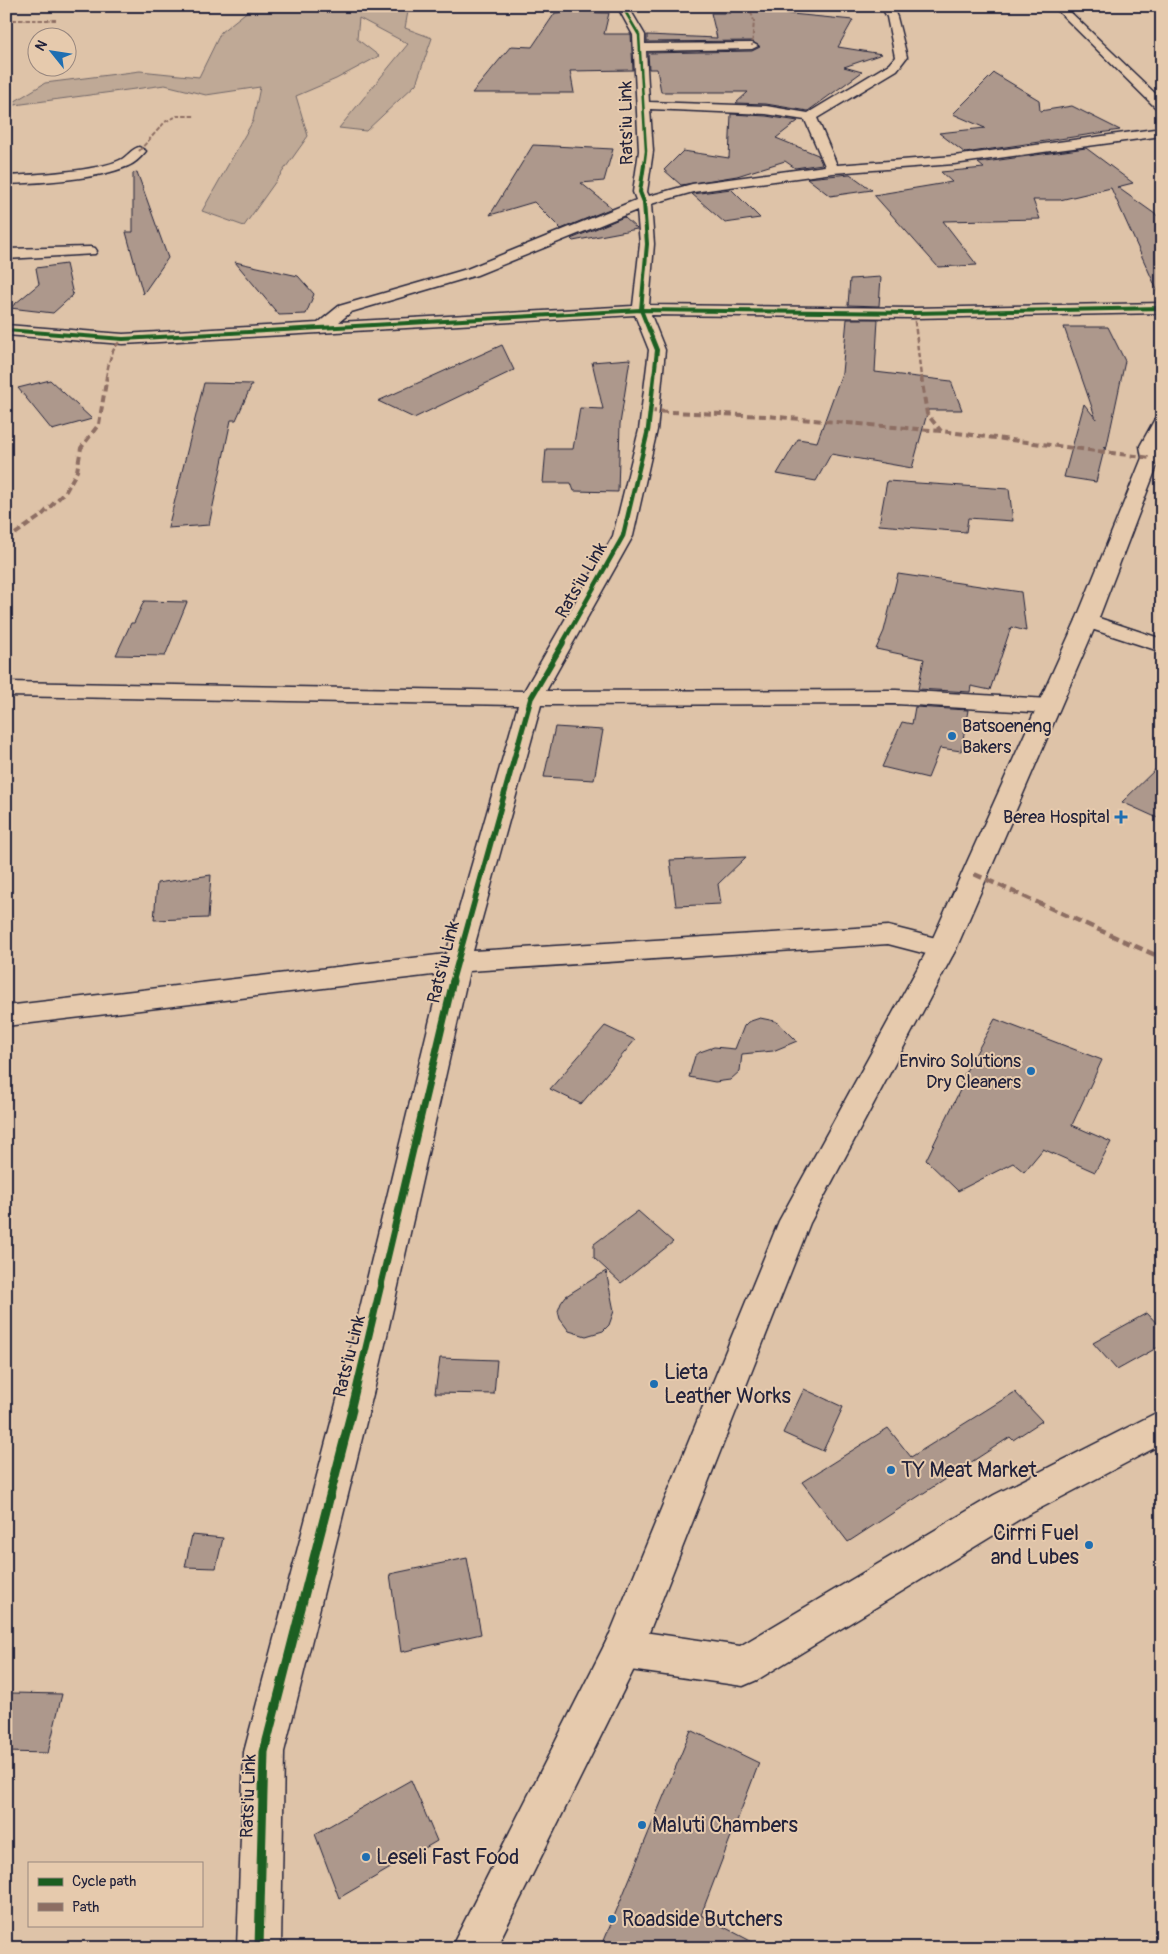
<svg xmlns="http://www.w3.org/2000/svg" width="1168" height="1954" viewBox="0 0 1168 1954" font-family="Pangolin,sans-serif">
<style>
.green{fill:#bfa996;stroke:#706668}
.building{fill:#ad988c;stroke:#22223b}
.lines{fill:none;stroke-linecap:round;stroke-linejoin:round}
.minor-casing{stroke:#22223b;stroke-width:3}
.major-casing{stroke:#22223b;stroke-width:3}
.minor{fill:#e6caad;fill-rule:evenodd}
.major{fill:#e6caad;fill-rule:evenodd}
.quiet-far3{stroke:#8d6e63;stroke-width:2;stroke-dasharray:4.5 2;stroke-linecap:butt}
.quiet-far2{stroke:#8d6e63;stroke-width:2.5;stroke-dasharray:5.5 2.5;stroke-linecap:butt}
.quiet-far1{stroke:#8d6e63;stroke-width:4;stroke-dasharray:7 4;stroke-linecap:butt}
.quiet{stroke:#8d6e63;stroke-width:4.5;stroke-dasharray:9 4.5;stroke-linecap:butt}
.cycleway-far5-casing{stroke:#e6caad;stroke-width:4}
.cycleway-far4-casing{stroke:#e6caad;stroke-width:5.5}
.cycleway-far3-casing{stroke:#e6caad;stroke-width:7}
.cycleway-far2-casing{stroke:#e6caad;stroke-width:8}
.cycleway-far1-casing{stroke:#e6caad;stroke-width:10}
.cycleway-casing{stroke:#e6caad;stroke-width:12}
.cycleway-far5{stroke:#1b5e20;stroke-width:2.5}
.cycleway-far4{stroke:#1b5e20;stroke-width:4}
.cycleway-far3{stroke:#1b5e20;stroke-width:4.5}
.cycleway-far2{stroke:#1b5e20;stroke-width:5.5}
.cycleway-far1{stroke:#1b5e20;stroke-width:7}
.cycleway{stroke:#1b5e20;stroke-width:9}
.poi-dot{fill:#1f6fb2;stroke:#e6caad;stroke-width:2}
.labels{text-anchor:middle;stroke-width:4;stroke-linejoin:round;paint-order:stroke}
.street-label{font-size:18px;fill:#22223b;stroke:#e6caad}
.poi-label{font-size:18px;fill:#22223b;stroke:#e6caad;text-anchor:end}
.near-poi-label{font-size:21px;fill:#22223b;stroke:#e6caad;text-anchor:start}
</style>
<rect width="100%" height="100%" fill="#dec3a8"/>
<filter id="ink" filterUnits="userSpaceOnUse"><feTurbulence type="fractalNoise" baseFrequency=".02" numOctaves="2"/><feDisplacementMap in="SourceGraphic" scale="10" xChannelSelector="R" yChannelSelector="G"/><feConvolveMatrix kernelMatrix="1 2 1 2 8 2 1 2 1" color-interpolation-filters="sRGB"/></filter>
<g filter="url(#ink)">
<!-- green -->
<path class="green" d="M254 6H409L405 28 432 38 416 84 366 131 339 128 408 44 359 18 357 39 379 56 336 79 296 96 308 136 244 226 202 211 253 121 260 87 206 95 165 85 7 106 45 83 140 71 199 77 221 32Z"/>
<!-- building -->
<g class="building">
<path d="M730 8 853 20 838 47 882 54 844 67 862 72 808 111 766 104 736 103 748 92H661L657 69H649L648 53 752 51 760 47 752 41 647 42V35L717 38 711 13H730Z"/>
<path d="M569 12 609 13 604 34H631L633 70 570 71 574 93H472L511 46 532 47 555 13Z"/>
<path d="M994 73 1039 100 1040 111 1072 106 1120 130 965 153 939 133 985 128 953 114Z"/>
<path d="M731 114 766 116 798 121 776 138 818 155 822 164 795 168 785 161 737 176 681 185 664 170 683 151 729 158Z"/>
<path d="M533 145 613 149 604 181 581 183 612 208 561 229 534 202 490 215Z"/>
<path d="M1086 148 1133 183 1117 187 1162 219V301L1111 188 1060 200H1033L1040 219 943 221 977 265 938 267 874 195 952 182 941 172 984 168 978 163Z"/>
<path d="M137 172 168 258 143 294 126 232H133V173Z"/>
<path d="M850 174 872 190 830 196 807 178Z"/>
<path d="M731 189 760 218 725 223 692 194Z"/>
<path d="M624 217 637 229 573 241 571 239Z"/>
<path d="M235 262 298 276 314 294 306 314 279 315Z"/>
<path d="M66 264 73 295 53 313 10 308 39 284 36 268Z"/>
<path d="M881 277 879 306 848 305 850 279Z"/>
<path d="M847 319H878L875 372 951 381 962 410H928L912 468 831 454 816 481 777 474 798 439 817 442 842 373Z"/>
<path d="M1064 327H1108L1125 361 1106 450 1105 446 1096 482 1064 477 1084 404 1096 419Z"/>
<path d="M502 345 514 370 414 418 378 401Z"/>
<path d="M630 359 620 424 618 492 574 491 571 483H543L546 449H573L580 408 603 409 592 362Z"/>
<path d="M50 380 92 419 52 430 18 388Z"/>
<path d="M204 383 252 384 236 420H231L209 525 168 528Z"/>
<path d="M887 481 1009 489 1013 521 968 518 966 532 879 525Z"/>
<path d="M898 574 1021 592 1026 631 1011 627 990 690 971 686 970 692 918 689 924 659 876 649 884 631Z"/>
<path d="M144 601 187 602 165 656 116 655 131 623H134Z"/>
<path d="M915 707 968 710 961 751 940 748 928 778 882 767 902 722 912 724Z"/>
<path d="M555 727 603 730 594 780 544 777Z"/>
<path d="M1162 763V820L1122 802Z"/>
<path d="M746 857 718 884 721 904 676 906 670 860Z"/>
<path d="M211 875 208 918 154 920 157 883Z"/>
<path d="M760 1018 775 1021 780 1024 797 1041 773 1051 742 1054 740 1071 730 1080 715 1082 689 1077 695 1056 700 1052 714 1047 735 1049 744 1026 748 1022Z"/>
<path d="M995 1019 1102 1060 1072 1125 1111 1142 1095 1172 1043 1149 1024 1172 1013 1163 958 1191 926 1160 963 1084 960 1082Z"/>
<path d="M605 1026 635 1040 581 1104 550 1089Z"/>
<path d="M638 1211 673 1242 621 1283 594 1258V1244Z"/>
<path d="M606 1271 614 1311 609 1325 603 1331 586 1336 569 1331 560 1319 558 1311 561 1303 566 1296Z"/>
<path d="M1147 1313 1162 1329V1345L1117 1370 1093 1343Z"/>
<path d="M440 1358 497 1360 494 1394 435 1393Z"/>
<path d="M804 1389 843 1407 823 1451 783 1433Z"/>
<path d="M1015 1392 1042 1421 1013 1440 1010 1437 848 1542 802 1482 888 1428 911 1457Z"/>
<path d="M192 1535 223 1538 216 1568 185 1567Z"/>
<path d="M467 1558 481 1634 401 1652 390 1574Z"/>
<path d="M12 1693 62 1694 48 1753 6 1752V1716Z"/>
<path d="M691 1730 759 1763 701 1915 764 1948H601Z"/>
<path d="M411 1780 437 1841 339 1898 315 1834Z"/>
</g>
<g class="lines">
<defs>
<g id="minor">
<path d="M617 6H628L645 35V44L752 43 758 46 752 49 646 51 649 102 766 106 808 113 889 64 895 57 887 17 881 6H892L897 17 907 57 897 70 817 118 837 165 954 156 1162 128V136L954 164 833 173 693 192 651 204 654 244 649 305 914 308 1162 303V313L914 318 651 315 665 350 657 430 633 536 546 691 896 690 1049 699 1057 701 1060 706 1057 711 1049 713 896 704 541 705 473 951 888 926 952 942 956 949 952 956 942 958 888 944 469 971 381 1362 284 1752 281 1948H237L244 1752 347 1362 441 974 6 1026V1006L446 954 518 705 6 696V682L524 691 613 536 639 430 649 350 635 315 123 344 6 335V325L123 334 318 323 339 306 467 269 636 200 633 192 639 151 633 35ZM650 109 766 114 805 120 825 166 692 184 649 196 647 192 653 151ZM637 210 640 244 633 306 339 322 351 312 477 275Z"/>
<path d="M139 147 146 151C142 156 134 164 128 166 98 179 40 183 6 184V176C33 175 97 171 120 160 127 157 131 149 139 147Z"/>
<path d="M90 247 95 248 97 251 95 254 6 259V249Z"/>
<path d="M1087 614 1162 639V652L1079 625 1076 620 1079 615Z"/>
<path d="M1162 1410V1444L1020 1519 757 1680 743 1686 623 1669 609 1663 603 1649 609 1635 623 1629 740 1646 994 1495Z"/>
</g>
<g id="major">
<path d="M1053 6H1064L1162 100V111L1158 110Z"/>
<path d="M1162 416V439L1158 446 1160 458 1098 620 956 949 810 1223 637 1663 496 1948H451L609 1636 779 1221 928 949 1076 620 1142 458 1140 446 1156 417Z"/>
</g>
</defs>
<!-- minor casing -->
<use href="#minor" class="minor-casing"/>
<!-- major casing -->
<use href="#major" class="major-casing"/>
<!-- minor -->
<use href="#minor" class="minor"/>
<!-- major -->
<use href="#major" class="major"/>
<!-- quiet-far3 -->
<g class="quiet-far3">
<path d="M749 6 754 21 752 46"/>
<path d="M6 20H56"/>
<path d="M139 151 165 122 177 116H196"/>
</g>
<!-- quiet-far2 -->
<g class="quiet-far2">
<path d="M914 313 921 377"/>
<path d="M106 377C109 363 111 347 123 339"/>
</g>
<!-- quiet-far1 -->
<g class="quiet-far1">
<path d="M921 376 927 414 941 431"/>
<path d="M649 411 766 416 941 431 1151 458"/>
<path d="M6 540 41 516 66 491 77 471 81 448 99 424 107 376"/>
</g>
<!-- quiet -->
<path class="quiet" d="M974 874 1162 958"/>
<defs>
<path id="cycleway-far5" d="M622 6 639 35 646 151 644 167"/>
<g id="cycleway-far4">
<path d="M644 165 640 192 644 202 647 244 641 310 657 350 654 377"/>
<path d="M6 330 123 339 641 310 914 313 1162 308"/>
</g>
<path id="cycleway-far3" d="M562 644 623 536 648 430 654 376"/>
<path id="cycleway-far2" d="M452 982 531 698 563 643"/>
<path id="cycleway-far1" d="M351 1411 453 981"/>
<path id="cycleway" d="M259 1948 264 1752 352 1410"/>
</defs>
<!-- cycleway-far5 casing -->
<use href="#cycleway-far5" class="cycleway-far5-casing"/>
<!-- cycleway-far4 casing -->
<use href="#cycleway-far4" class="cycleway-far4-casing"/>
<!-- cycleway-far3 casing -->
<use href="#cycleway-far3" class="cycleway-far3-casing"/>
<!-- cycleway-far2 casing -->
<use href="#cycleway-far2" class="cycleway-far2-casing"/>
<!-- cycleway-far1 casing -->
<use href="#cycleway-far1" class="cycleway-far1-casing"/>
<!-- cycleway casing -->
<use href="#cycleway" class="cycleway-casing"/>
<!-- cycleway-far5 -->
<use href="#cycleway-far5" class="cycleway-far5"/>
<!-- cycleway-far4 -->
<use href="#cycleway-far4" class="cycleway-far4"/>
<!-- cycleway-far3 -->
<use href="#cycleway-far3" class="cycleway-far3"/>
<!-- cycleway-far2 -->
<use href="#cycleway-far2" class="cycleway-far2"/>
<!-- cycleway-far1 -->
<use href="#cycleway-far1" class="cycleway-far1"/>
<!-- cycleway -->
<use href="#cycleway" class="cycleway"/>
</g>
</g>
<!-- markers -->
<g class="poi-dot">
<circle cx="952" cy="736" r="5"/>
<path d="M1118.5 809.5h5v5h5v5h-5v5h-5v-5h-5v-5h5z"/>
<circle cx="1031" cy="1071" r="5"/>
<circle cx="654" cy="1384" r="5"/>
<circle cx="891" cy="1470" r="5"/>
<circle cx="1089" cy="1545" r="5"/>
<circle cx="642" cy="1825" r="5"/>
<circle cx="366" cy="1857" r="5"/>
<circle cx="612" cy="1919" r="5"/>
</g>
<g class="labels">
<!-- street labels -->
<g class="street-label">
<text transform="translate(626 123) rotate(-91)" y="6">Rats'iu Link</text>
<text transform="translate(581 580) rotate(-60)" y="6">Rats'iu Link</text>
<text transform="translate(443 962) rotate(-76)" y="6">Rats'iu Link</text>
<text transform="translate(349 1356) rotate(-76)" y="6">Rats'iu Link</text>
<text transform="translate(248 1796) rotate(-88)" y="6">Rats'iu Link</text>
</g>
<!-- poi labels -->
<g class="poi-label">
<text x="962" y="732" text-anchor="start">Batsoeneng<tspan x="962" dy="21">Bakers</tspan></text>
<text x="1110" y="823">Berea Hospital</text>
<text x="1021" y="1067">Enviro Solutions<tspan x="1021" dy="21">Dry Cleaners</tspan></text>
</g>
<!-- near-poi labels -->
<g class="near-poi-label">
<text x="664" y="1379">Lieta<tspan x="664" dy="24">Leather Works</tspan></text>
<text x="901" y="1477">TY Meat Market</text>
<text x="1079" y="1540" text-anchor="end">Cirrri Fuel<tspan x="1079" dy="24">and Lubes</tspan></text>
<text x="652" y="1832">Maluti Chambers</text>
<text x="376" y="1864">Leseli Fast Food</text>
<text x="622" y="1926">Roadside Butchers</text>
</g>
</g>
<!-- margin -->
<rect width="1168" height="1954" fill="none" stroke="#e6caad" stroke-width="25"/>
<rect x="12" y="12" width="1143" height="1929" fill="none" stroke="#22223b" stroke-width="2" filter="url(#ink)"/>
<!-- legend -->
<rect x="28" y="1862" width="175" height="65" fill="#e6caad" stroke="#98877f"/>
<rect x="38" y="1878" width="25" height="8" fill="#1b5e20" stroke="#98877f"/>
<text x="72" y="1886" font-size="15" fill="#22223b">Cycle path</text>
<rect x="38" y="1903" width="25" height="8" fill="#8d6e63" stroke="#98877f"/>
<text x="72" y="1912" font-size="15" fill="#22223b">Path</text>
<!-- north arrow -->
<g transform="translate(52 52) rotate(300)"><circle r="24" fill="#e6caad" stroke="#98877f"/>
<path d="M0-4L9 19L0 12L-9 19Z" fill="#1f6fb2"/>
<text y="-8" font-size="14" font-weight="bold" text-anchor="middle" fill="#22223b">N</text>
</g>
</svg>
